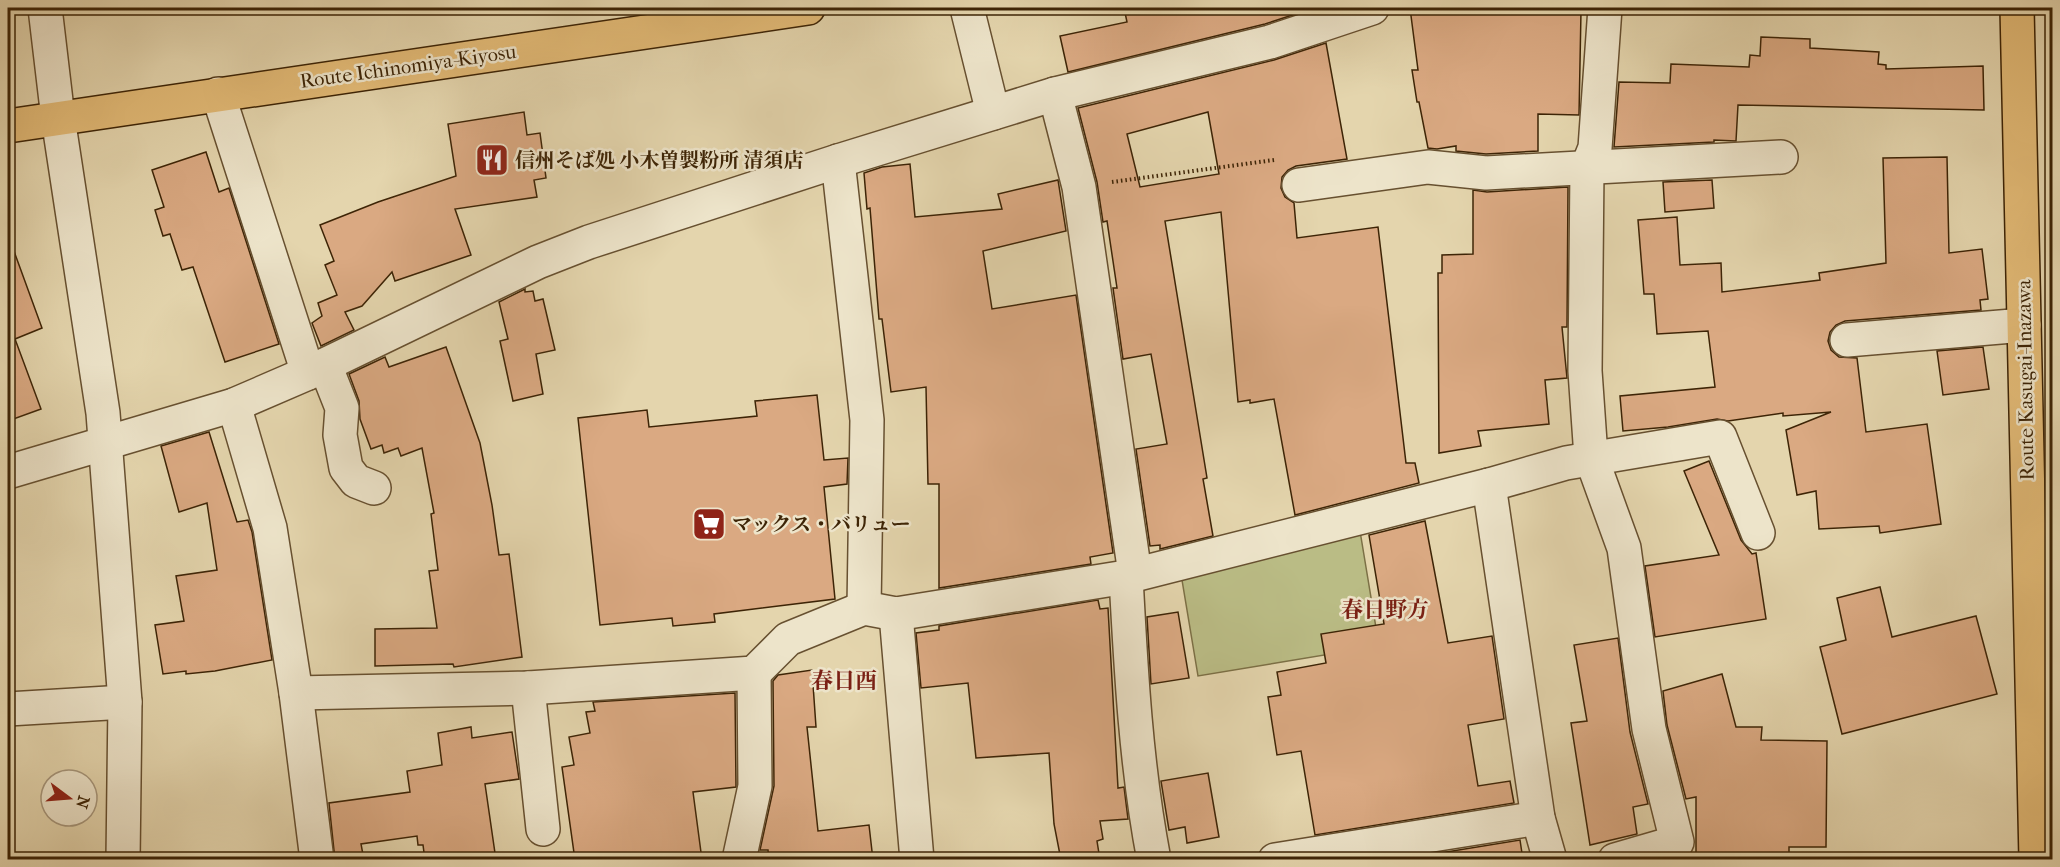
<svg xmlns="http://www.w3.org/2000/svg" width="2060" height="867" viewBox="0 0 2060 867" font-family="'IM FELL French Canon','Noto Serif JP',serif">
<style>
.park{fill:#babc85;stroke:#7c7046;stroke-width:1.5}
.building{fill:#daa982;stroke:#3d2406;stroke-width:1.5;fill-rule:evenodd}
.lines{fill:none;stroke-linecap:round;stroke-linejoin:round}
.minor-casing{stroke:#675030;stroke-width:36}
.major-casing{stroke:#3d2406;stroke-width:36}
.path{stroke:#3d2406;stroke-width:4;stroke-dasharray:1.5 3;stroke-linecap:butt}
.minor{stroke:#ede4ca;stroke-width:33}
.major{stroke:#e2ba76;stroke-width:33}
.labels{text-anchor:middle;stroke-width:5;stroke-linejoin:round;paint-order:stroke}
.street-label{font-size:20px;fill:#3d2406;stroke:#ede4ca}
.poi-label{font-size:20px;font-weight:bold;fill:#3d2406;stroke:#ede4ca;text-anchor:start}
.quarter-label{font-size:22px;font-weight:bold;fill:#7a1f14;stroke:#ede4ca}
</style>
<rect width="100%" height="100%" fill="#e4d5ad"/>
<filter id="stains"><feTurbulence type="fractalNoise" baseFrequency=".00333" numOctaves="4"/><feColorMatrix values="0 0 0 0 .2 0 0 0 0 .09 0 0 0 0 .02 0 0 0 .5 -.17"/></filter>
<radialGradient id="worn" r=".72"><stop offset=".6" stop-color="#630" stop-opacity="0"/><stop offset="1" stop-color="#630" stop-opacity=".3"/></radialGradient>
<!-- park -->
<path class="park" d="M1360 531 1379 646 1198 676 1181 574Z"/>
<!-- building -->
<g class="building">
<path d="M1124 8H1314L1265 24 1068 72 1060 36 1127 22Z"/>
<path d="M1410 8H1534V10L1581 11 1579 115 1538 114V151L1486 154 1456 151V146L1437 149 1428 148 1419 102H1417L1412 70H1418Z"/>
<path d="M1761 37 1810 39V48L1879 52 1878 64 1886 65V69L1983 66 1984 110 1738 105 1736 141 1714 140V142L1614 147 1619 82 1670 83 1671 64 1749 67 1750 55 1760 56Z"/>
<path d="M1326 43 1347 159 1296 166 1288 170 1282 177 1281 188 1285 197 1294 203 1297 238 1378 227 1406 463H1415L1419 483 1295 515 1274 399 1250 403V400L1238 402 1221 212 1165 221 1207 478 1203 479 1213 536 1160 549V545L1150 546 1136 449 1167 444 1151 354 1123 359 1113 288H1117L1107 221 1103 222 1097 182 1078 108 1274 60ZM1208 112 1219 174 1140 187 1127 134Z"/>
<path d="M524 112 527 135 540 133 546 178 534 180 537 197 455 209 471 255 395 281 392 272 362 306 345 312 354 330 321 346 312 323 322 316 318 303 337 295 325 265 334 261 320 225 378 202 456 176 448 124Z"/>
<path d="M206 152 219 192 229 188 279 344 225 362 193 267 182 270 170 234 163 236 155 210 164 207 152 170Z"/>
<path d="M1947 157 1949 253 1982 249 1988 299 1980 300 1981 310 1845 321 1836 325 1830 332 1828 341 1831 350 1839 357 1857 358 1866 432 1927 424 1941 524 1880 533 1879 526 1819 529 1816 491 1797 495 1786 430 1831 412 1783 416V413L1728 421 1717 419 1668 427 1623 431 1620 396 1715 387 1708 331 1657 334 1654 294H1644L1638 220 1677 217 1680 265 1721 263 1722 292 1820 280 1819 273 1886 263 1883 158Z"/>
<path d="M910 164 915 217 1002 209 998 194 1058 180 1066 231 983 251 992 309 1076 295 1113 553 1090 557 1091 564 939 588V484H928L926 387 891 392 882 319H879L870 208 867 209 864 173 882 167Z"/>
<path d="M1712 180 1714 208 1665 212 1663 182Z"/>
<path d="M1568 187 1567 327H1562L1567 378 1545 380 1549 424 1478 431 1481 446 1439 453 1438 273H1442V255L1473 254V190L1487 192Z"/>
<path d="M11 243 42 328 15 339 41 409 8 421V244Z"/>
<path d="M525 289V292L533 291 535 301 543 299 555 350 536 354 543 394 513 401 500 341 508 339 499 302Z"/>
<path d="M446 347 480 443 492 505 499 555 509 554 522 657 454 667 453 664 375 666V629L437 628 429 571 438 570 431 514 434 513 422 448 401 456 398 448 384 453 382 445 371 449 360 419 359 401 349 374 385 357 389 367Z"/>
<path d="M1983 347 1989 389 1943 395 1937 351Z"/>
<path d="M817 395 824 460 848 458 847 484 824 487 835 599 714 614 715 622 673 626 672 618 600 625 578 418 647 410 649 427 757 416 755 401Z"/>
<path d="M209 432 237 522 248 520 252 532 272 660 215 671 186 674V671L163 674 155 625 184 621 176 576 217 570 207 503 179 512 161 446Z"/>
<path d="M1709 461 1741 540 1752 554 1756 553 1766 619 1655 637 1645 566 1719 555 1684 471Z"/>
<path d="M1425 521 1448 643 1492 636 1504 719 1468 725 1478 786 1510 781 1514 803 1315 835 1301 751 1277 755 1268 697 1281 695 1277 672 1326 663 1321 634 1384 624 1369 535Z"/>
<path d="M1880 587 1892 637 1976 616 1997 694 1842 734 1820 647 1846 640 1837 598Z"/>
<path d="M1098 600 1100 609 1108 608 1118 788 1124 787 1128 819 1100 821 1103 839 1097 841 1100 860H1061L1054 824 1049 753 976 758 968 683 921 688 916 633 939 630V626Z"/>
<path d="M1178 612 1189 678 1151 684 1147 617Z"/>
<path d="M1618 638 1630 732 1648 804 1633 807 1637 834 1590 845 1571 723 1587 721 1574 645Z"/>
<path d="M812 670 816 727H807L818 831 869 825 873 860H769L768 850H760L774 786 773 681 778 675Z"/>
<path d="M1722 674 1736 727H1762L1761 740 1827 741 1826 847H1789V860H1696V797L1686 799 1667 725 1663 691Z"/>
<path d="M735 693 736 787 693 792 702 860H575L562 767 574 765 569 737 590 733 586 712 595 711 593 702Z"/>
<path d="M471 727 472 738 512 732 519 779 485 784 496 860H425L423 845H418L417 836 361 844 364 860H335L329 803 410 792 407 771 442 765 438 733Z"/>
<path d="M1208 773 1219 837 1187 843 1185 827 1169 830 1161 781Z"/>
<path d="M1520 840 1523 860H1397Z"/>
</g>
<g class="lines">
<defs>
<g id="minor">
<path d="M45 8 58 118 103 413 125 702 123 860"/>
<path d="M967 8 993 113"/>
<path d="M1605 8 1595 148 1587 168 1585 371 1591 457 1624 548 1649 729 1677 842 1615 860"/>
<path d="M218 94 308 373"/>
<path d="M1055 94 1079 187 1135 574"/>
<path d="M838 161 867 420 864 608"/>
<path d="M1299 185 1428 167 1486 173 1781 157"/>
<path d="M1847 340 2024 325"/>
<path d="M325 365 342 408 340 435 346 468 356 481 374 488"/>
<path d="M234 405 270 528 296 693 317 860"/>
<path d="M8 472 234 405 308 373 538 262 589 242 838 161 1055 94 1270 42 1372 8"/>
<path d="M1489 485 1538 818 1550 860"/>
<path d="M1126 577C1131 672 1136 766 1154 860"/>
<path d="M896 614 917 860"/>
<path d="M528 688 543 829"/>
<path d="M296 693 528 688 754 673 788 639 864 608 896 614 1126 577 1489 485 1566 463 1720 437 1758 533"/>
<path d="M8 709 125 702"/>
<path d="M739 860 755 786 754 673"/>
<path d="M1275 860 1538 818"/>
</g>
<g id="major">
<path d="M2017 8 2036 860"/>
<path d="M8 126 808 8"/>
</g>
</defs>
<!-- minor casing -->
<use href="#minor" class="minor-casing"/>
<!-- major casing -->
<use href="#major" class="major-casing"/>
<!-- path -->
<path class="path" d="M1112 182 1274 160"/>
<!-- minor -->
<use href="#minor" class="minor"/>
<!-- major -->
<use href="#major" class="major"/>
</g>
<!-- icons -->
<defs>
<symbol id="restaurant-square" viewBox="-11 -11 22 22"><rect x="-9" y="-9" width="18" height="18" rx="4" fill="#8f2418" stroke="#ede4ca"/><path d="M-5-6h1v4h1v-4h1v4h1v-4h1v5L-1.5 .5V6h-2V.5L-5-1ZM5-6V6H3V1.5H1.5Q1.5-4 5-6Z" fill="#fff"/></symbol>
<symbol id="supermarket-square" viewBox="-11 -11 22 22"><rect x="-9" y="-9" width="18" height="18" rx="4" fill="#8f2418" stroke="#ede4ca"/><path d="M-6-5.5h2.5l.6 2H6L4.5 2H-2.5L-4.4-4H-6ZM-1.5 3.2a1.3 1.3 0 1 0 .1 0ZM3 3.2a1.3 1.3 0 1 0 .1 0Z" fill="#fff"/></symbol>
</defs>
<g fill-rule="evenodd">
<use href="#restaurant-square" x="473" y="141" width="38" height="38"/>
<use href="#supermarket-square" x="690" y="505" width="38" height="38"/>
</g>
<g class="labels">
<!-- street labels -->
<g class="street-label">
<text transform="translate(408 66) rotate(-8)" y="7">Route Ichinomiya-Kiyosu</text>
<text transform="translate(2025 380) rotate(-91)" y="7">Route Kasugai-Inazawa</text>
</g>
<!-- poi labels -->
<g class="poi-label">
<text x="515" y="167">信州そば処 小木曽製粉所 清須店</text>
<text x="732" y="531">マックス・バリュー</text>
</g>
<!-- quarter labels -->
<g class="quarter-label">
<text x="1385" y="617">春日野方</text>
<text x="844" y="688">春日酉</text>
</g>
</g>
<!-- margin -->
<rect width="2060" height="867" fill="none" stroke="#e4d5ad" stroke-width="30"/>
<rect x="9" y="9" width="2042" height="849" fill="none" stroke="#3d2406" stroke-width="3"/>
<rect x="15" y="15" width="2030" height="837" fill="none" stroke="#3d2406" stroke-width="1.5"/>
<!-- north arrow -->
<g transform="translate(69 798) rotate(106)"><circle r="28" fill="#ede4ca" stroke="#a7977c" stroke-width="1.5"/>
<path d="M0-4.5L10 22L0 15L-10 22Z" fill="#8f2418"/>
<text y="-9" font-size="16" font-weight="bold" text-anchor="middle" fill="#3d2406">N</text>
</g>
<rect width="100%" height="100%" filter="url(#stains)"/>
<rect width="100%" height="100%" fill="url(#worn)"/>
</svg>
